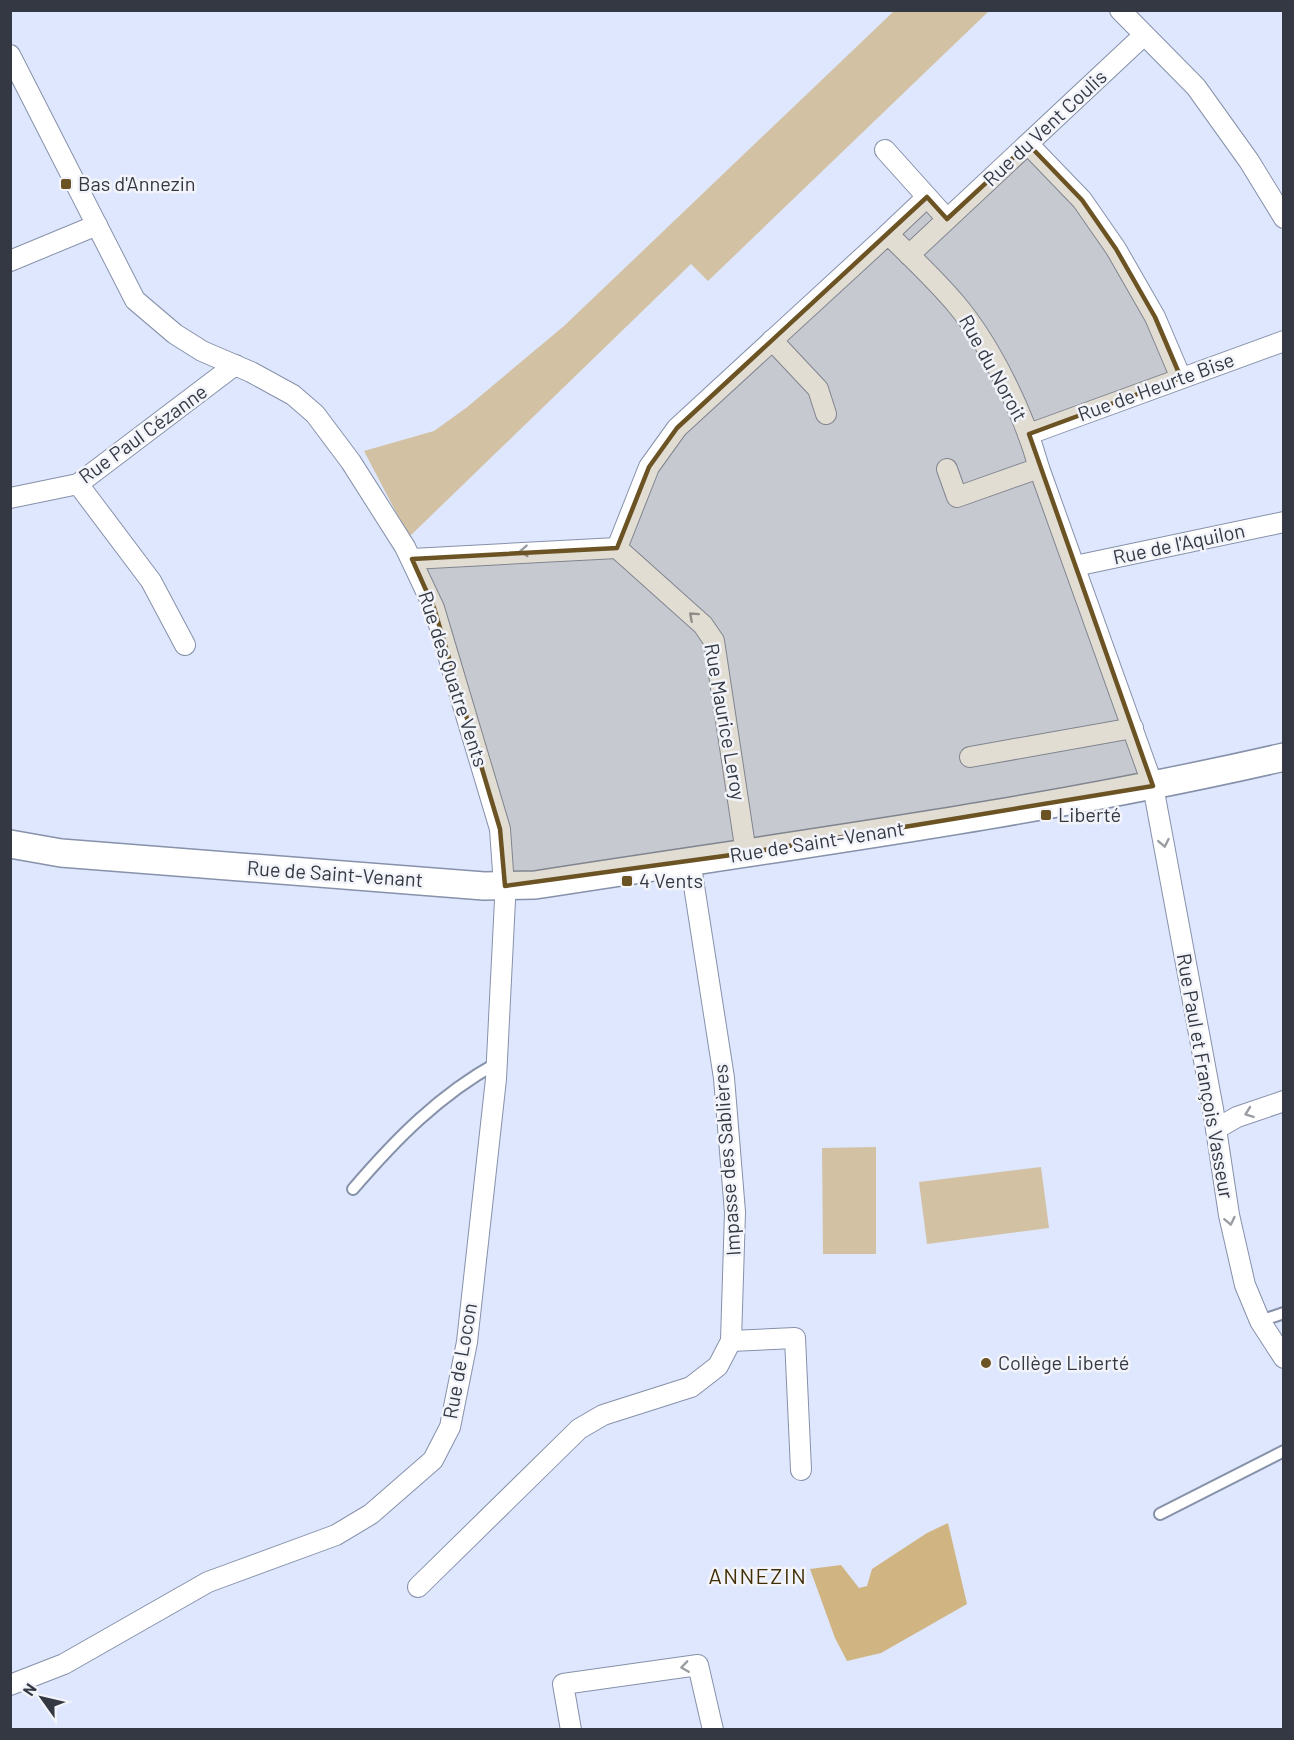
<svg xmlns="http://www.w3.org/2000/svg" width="1294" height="1740" viewBox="0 0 1294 1740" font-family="Barlow,sans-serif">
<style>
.green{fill:#d3c1a3}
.water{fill:#d0b482}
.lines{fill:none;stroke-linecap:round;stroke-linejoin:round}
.lane-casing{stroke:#8691aa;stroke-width:14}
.street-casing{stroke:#8691aa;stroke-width:22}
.secondary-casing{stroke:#8691aa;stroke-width:30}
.lane{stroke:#fff;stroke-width:10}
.street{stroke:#fff;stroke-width:20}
.secondary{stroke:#fff;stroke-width:27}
.oneway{stroke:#999ca1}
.marked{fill:#6c5324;fill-opacity:0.2;stroke:#6c5324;stroke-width:4.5;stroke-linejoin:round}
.poi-dot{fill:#6c5324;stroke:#f2f4fa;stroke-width:2}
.labels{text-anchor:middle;stroke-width:5;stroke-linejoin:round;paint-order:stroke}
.street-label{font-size:20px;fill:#333843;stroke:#f2f4fa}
.poi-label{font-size:20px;fill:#333843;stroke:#f2f4fa;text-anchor:start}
.quarter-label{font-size:22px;letter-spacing:1.5px;fill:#422f07;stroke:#f2f4fa}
</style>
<rect width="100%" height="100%" fill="#dee7fd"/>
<!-- green -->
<g class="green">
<path d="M894 11H989L708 281 691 264 409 537 364 451 434 431 466 408 564 326Z"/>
<path d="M876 1147V1254H823L822 1148Z"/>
<path d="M1041 1167 1049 1228 927 1244 919 1182Z"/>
</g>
<!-- water -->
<path class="water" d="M948 1523 967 1604 881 1653 847 1661 835 1638 810 1569 841 1565 859 1588 867 1586 872 1569 927 1533Z"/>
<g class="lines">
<defs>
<g id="lane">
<path d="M353 1189C396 1139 439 1095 497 1063"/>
<path d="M1260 1321 1284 1313"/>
<path d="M1160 1514 1284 1451"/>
</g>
<g id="street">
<path d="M1120 10 1196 87 1249 161 1284 218"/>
<path d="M10 55 135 300 175 334 202 351 251 372 293 395 315 414 351 462 405 547 434 608 500 829 505 900 496 1079 467 1342 450 1427 433 1460 371 1514 336 1535 208 1582 64 1664 10 1685"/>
<path d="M1028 144 1082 200 1116 249 1155 317 1181 378"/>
<path d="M885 150 947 219"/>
<path d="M888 234 927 197"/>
<path d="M909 255 1143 36"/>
<path d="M10 261 97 225"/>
<path d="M772 340 818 389 826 414"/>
<path d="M1029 434 1284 341"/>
<path d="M947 469 957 497 1039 468"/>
<path d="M78 484 151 581 185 645"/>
<path d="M10 498 78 484 235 365"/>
<path d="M617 548 649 467 677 428 888 234C911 257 935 279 956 304 992 347 1024 414 1039 468L1153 786 1213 1109 1229 1215 1245 1285 1260 1321 1284 1358"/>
<path d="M412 559 617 548 703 625 714 641 746 853"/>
<path d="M1075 566 1284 522"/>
<path d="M970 757 1133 728"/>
<path d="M1216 1129 1237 1117 1284 1101"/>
<path d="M731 1341 795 1338 801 1470"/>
<path d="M418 1587 579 1429 603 1415 691 1387 718 1366 731 1341 735 1212 724 1078 690 860"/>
<path d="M571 1730 563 1684 698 1665 713 1730"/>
</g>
<path id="secondary" d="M10 844 61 853 484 886 535 885C785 846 1037 814 1284 757"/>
</defs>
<!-- lane casing -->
<use href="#lane" class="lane-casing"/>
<!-- street casing -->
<use href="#street" class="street-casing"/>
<!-- secondary casing -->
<use href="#secondary" class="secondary-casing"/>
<!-- lane -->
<use href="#lane" class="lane"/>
<!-- street -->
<use href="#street" class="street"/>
<!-- secondary -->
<use href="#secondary" class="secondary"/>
</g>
<!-- one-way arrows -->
<defs><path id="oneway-chevron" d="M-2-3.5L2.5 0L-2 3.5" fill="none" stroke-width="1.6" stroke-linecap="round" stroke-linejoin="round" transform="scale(1.5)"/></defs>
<g class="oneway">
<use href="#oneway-chevron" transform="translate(524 551) rotate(176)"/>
<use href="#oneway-chevron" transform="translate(693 616) rotate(-138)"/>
<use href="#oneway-chevron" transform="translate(1164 843) rotate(79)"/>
<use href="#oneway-chevron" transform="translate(1249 1113) rotate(160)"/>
<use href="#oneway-chevron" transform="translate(1230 1221) rotate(78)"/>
<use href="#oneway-chevron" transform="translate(685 1667) rotate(172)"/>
</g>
<!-- marked area -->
<path class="marked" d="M1028 144 1082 200 1116 249 1155 317 1181 378 1029 434 1153 786 746 853 505 886 500 829 434 608 412 559 617 548 649 467 677 428 927 197 947 219Z"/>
<!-- markers -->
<g class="poi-dot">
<rect x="60" y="178" width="12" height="12" rx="3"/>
<rect x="1040" y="809" width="12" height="12" rx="3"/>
<rect x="621" y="875" width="12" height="12" rx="3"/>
<circle cx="986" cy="1363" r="6"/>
</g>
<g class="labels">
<!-- street labels -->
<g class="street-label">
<text transform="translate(1045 128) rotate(-43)" y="7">Rue du Vent Coulis</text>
<text transform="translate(993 368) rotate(61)" y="7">Rue du Noroit</text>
<text transform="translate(1156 387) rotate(-20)" y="7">Rue de Heurte Bise</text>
<text transform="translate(143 434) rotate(-36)" y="7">Rue Paul Cézanne</text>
<text transform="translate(1179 544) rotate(-12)" y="7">Rue de l'Aquilon</text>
<text transform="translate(453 679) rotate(72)" y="7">Rue des Quatre Vents</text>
<text transform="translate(725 722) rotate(80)" y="7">Rue Maurice Leroy</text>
<text transform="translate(817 842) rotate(-9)" y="7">Rue de Saint-Venant</text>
<text transform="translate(335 874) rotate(4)" y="7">Rue de Saint-Venant</text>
<text transform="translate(1205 1076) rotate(80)" y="7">Rue Paul et François Vasseur</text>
<text transform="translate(727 1160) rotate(-94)" y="7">Impasse des Sablières</text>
<text transform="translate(460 1361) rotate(-80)" y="7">Rue de Locon</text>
</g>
<!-- poi labels -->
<g class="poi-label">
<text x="78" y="191">Bas d'Annezin</text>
<text x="1058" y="822">Liberté</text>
<text x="639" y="888">4 Vents</text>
<text x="998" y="1370">Collège Liberté</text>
</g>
<!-- quarter labels -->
<g class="quarter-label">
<text x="758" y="1584">ANNEZIN</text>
</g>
</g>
<!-- border -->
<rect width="1294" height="1740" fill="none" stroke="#333843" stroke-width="24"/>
<!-- north arrow -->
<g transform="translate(42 1698) rotate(304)" stroke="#f2f4fa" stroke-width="4.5" paint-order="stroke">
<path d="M0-4.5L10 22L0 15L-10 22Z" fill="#333843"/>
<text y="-9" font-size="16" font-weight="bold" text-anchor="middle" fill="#333843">N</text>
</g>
</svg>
